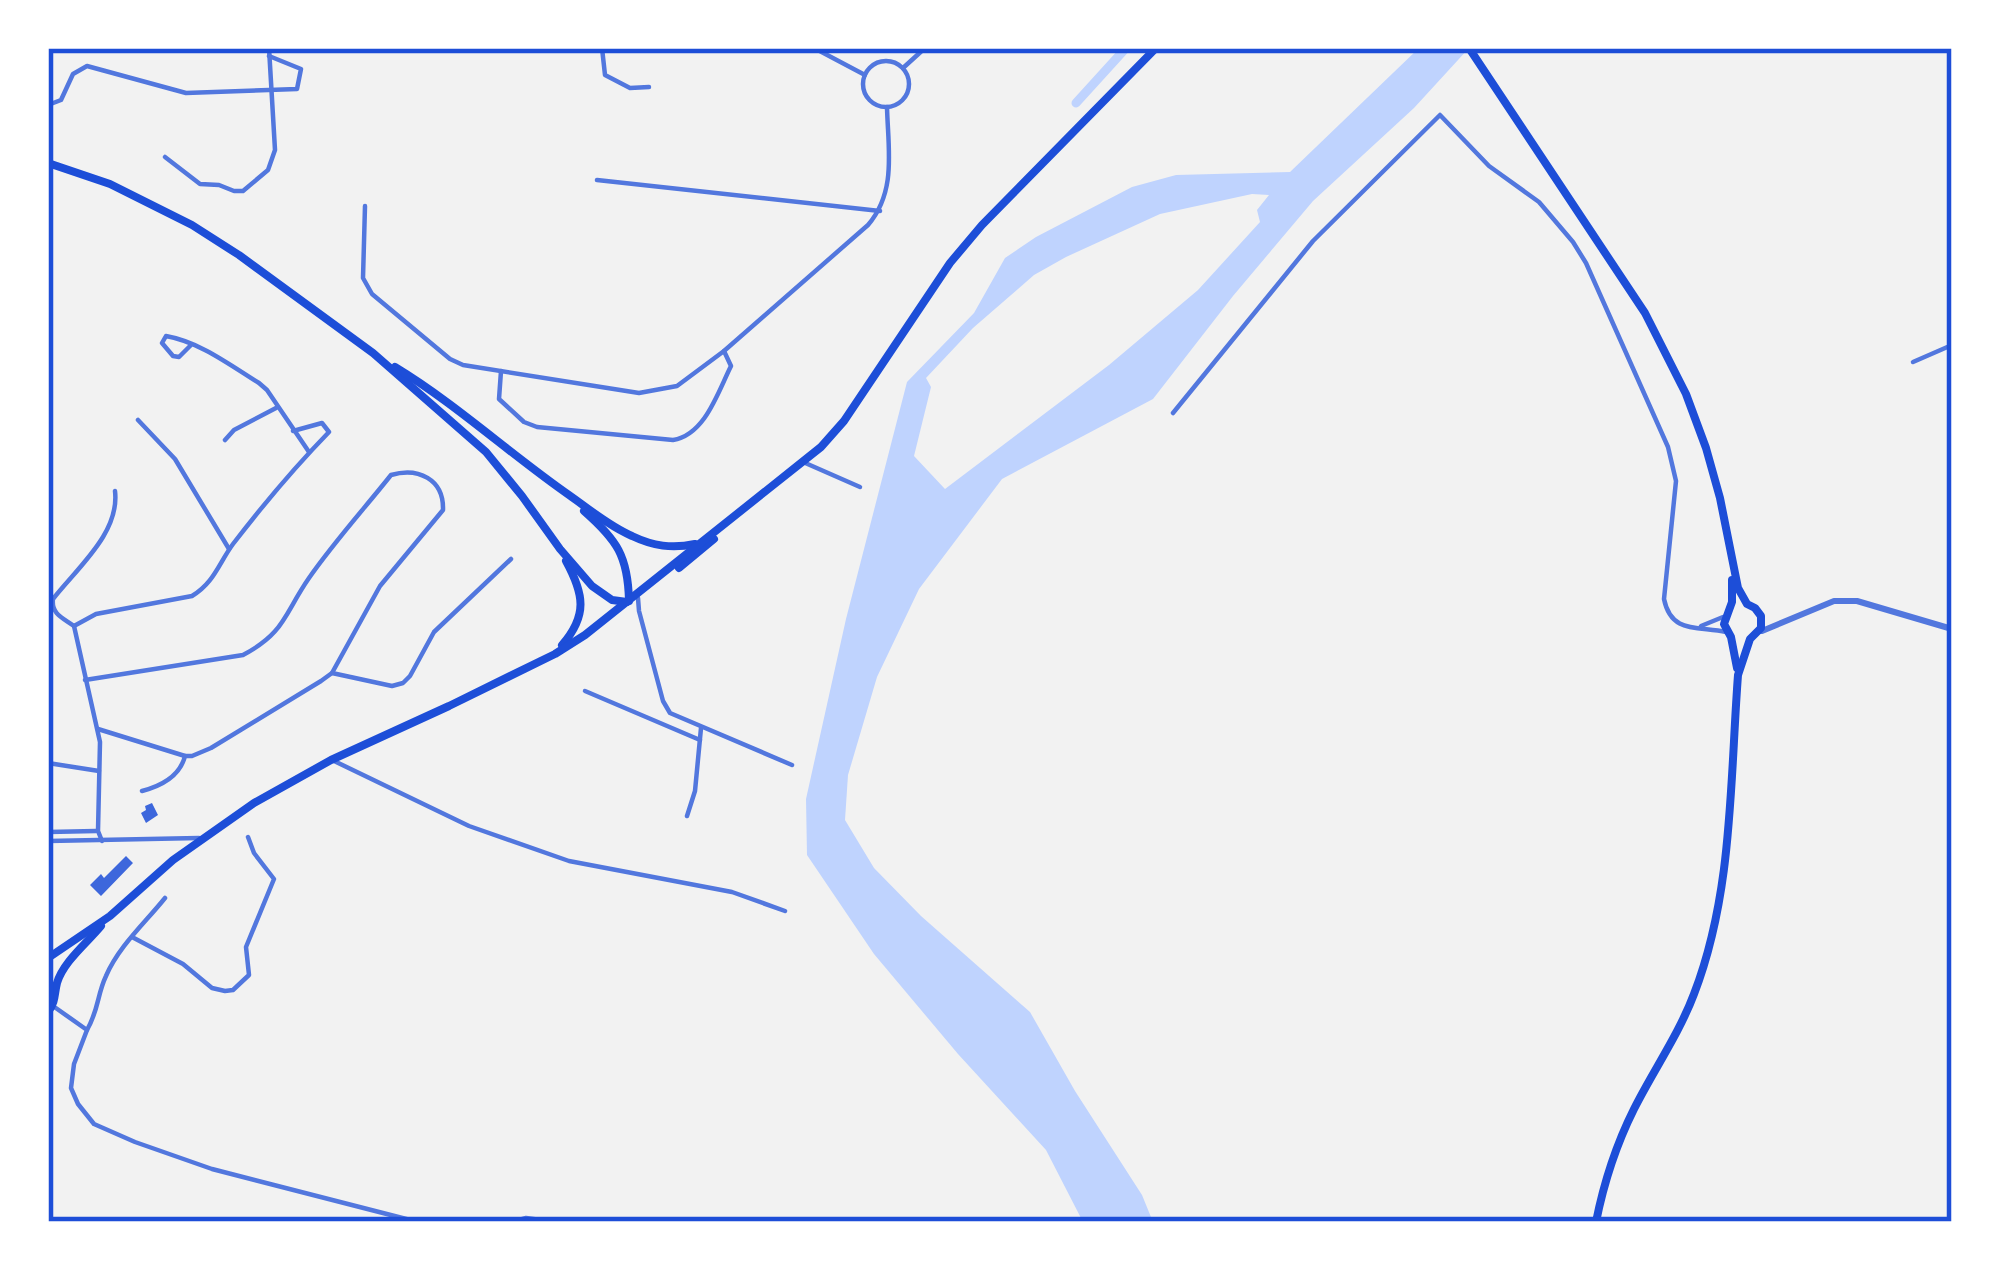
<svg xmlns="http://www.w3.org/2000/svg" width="2000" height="1270" viewBox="0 0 2000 1270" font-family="'Crimson Pro',serif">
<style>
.water{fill:#bfd3fe;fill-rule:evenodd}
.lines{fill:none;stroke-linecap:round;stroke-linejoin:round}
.canal{stroke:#bfd3fe;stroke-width:9}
.building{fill:#3d67dc}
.minor{stroke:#5277de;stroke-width:4.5}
.tertiary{stroke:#5277de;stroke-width:6}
.primary{stroke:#1d4ed8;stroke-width:8}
.neatline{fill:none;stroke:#1d4ed8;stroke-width:4.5}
</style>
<rect width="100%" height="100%" fill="#f2f2f2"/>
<!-- water -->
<path class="water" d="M1419 48H1469L1414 108 1313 201 1233 296 1153 399 1002 479 919 589 877 677 848 775 845 820 874 868 921 916 1030 1012 1075 1091 1142 1195 1153 1222H1083L1046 1150 958 1054 874 954 807 855 806 799 846 619 907 382 974 313 1005 258 1036 237 1132 187 1176 175 1290 172ZM1252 194 1269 195 1257 210 1260 222 1198 290 1109 365 945 489 914 456 931 387 926 378 973 328 1034 275 1066 257 1160 214Z"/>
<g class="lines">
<!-- canal -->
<path class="canal" d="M1076 103 1126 48"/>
</g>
<!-- building -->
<g class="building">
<path d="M152 803 158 815 146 823 141 813 146 810 145 806Z"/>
<path d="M126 856 133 863 101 896 90 885 101 874 104 878Z"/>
</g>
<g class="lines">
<!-- minor -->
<g class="minor">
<path d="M602 48 605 75 630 88 649 87"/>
<path d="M814 48 865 75"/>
<circle cx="886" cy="84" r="23"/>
<path d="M903 68 925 48"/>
<path d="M48 105 61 100 73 74 87 66 186 93 297 89 301 69 269 56"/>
<path d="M165 157 200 184 219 185 234 191H243L268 170 275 150 269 48"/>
<path d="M597 180 880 211"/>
<path d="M365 206 363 278 372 294 450 359 463 365 639 393 677 386 724 351 868 225C897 191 888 149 887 107"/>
<path d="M191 345 179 357 173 356 162 343 166 336C200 342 230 365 259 383L267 390 309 452"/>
<path d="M1913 362 1952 345"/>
<path d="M501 371 499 399 524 422 537 427 673 440C705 435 718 392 731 366L724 351"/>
<path d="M1173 413 1313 241 1440 115 1489 166 1539 202 1573 242 1586 263 1668 447 1676 481 1664 599C1671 634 1698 626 1726 632"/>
<path d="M138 420 175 459 229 549"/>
<path d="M225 440 234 430 276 408"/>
<path d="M803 462 860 487"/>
<path d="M638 598 639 611 663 701 670 713 792 765"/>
<path d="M74 626 96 614 192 596C214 583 219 563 233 544 263 505 295 467 329 432L322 423 293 431"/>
<path d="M74 626 100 742 98 831 102 841"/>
<path d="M74 626C63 618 51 614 53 599 77 568 120 533 115 491"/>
<path d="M1701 626 1723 617"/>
<path d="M332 673 392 686 403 683 410 676 434 632 511 559"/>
<path d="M85 680 243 655C285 633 284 614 309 578 334 542 364 509 391 475 418 467 444 479 443 510L380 586 332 673 321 681 211 748 192 756H185L98 729"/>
<path d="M585 691 700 740"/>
<path d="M332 760 469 826 569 861 732 892 785 911"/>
<path d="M48 763 99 771"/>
<path d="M142 791C161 786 180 776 185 756"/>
<path d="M687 816 695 791 701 728"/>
<path d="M48 832 96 831"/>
<path d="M48 841 199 838"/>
<path d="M132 937 183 964 212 988 225 991 233 990 249 975 246 947 274 879 254 853 248 837"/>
<path d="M53 1006 87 1030 74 1064 71 1088 78 1104 94 1124 135 1142 212 1169 418 1222"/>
<path d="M87 1030C99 1009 97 995 106 976 119 946 145 923 165 898"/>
<path d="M512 1222 526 1218 556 1222"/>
</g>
<!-- tertiary -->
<path class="tertiary" d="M1762 631 1834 601H1857L1952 629"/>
<!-- primary -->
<g class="primary">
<path d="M1469 48 1645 313 1686 394 1706 448 1720 498 1738 588 1747 604 1755 608 1761 616V628L1750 639 1738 675C1730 781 1733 893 1694 994 1679 1034 1653 1071 1634 1109 1616 1145 1604 1182 1596 1222"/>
<path d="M48 163 110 184 192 225 239 255 373 353 486 452 522 496 560 549 592 586 612 600 627 602"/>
<path d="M395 367C456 404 510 454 569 495 589 509 609 526 632 536 653 546 672 549 695 544"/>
<path d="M584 511C617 540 628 556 629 601"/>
<path d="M679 568 714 539"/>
<path d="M1732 580V602L1724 624 1731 637 1737 668"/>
<path d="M562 645C588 615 584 594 566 561"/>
<path d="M48 958 110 916 173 860 254 803 331 760 449 706 555 654 585 635 821 447 844 421 950 263 982 225 1156 48"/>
<path d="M48 1012C56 1001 54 995 57 983 63 962 87 943 101 926"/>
</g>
</g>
<!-- border -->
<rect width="2000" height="1270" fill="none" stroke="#ffffff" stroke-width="102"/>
<rect x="51" y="51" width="1898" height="1168" class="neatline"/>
</svg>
